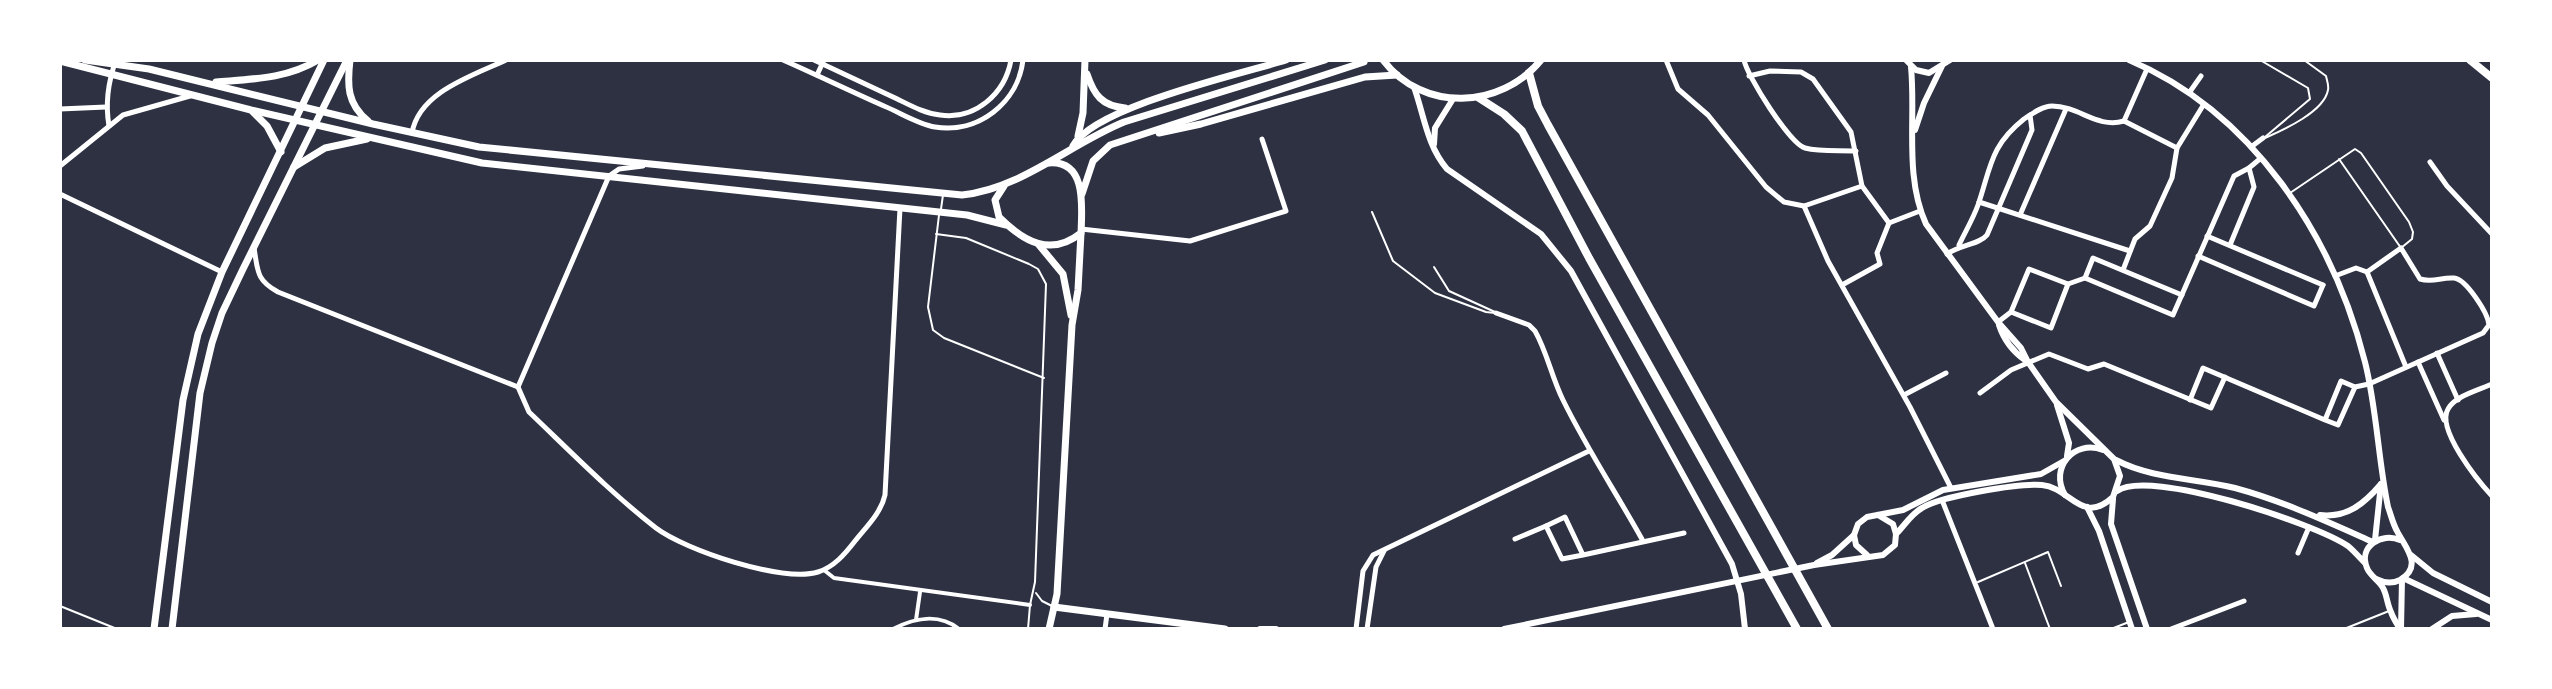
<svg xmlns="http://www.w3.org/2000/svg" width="2552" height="689" viewBox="0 0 2552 689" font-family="'Archivo Narrow',sans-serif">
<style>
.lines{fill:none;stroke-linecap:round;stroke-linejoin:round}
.service{stroke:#fff;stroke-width:2}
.pedestrian{stroke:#fff;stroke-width:4}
.minor{stroke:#fff;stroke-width:5}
.tertiary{stroke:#fff;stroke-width:6}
.secondary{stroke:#fff;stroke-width:7}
.trunk{stroke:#fff;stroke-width:8}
</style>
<rect width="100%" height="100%" fill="#2d3142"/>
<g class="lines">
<!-- service -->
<g class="service">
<path d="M2260 60 2308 88 2310 99 2265 137"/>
<path d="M2265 138C2283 130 2324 112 2328 90 2329 85 2327 81 2326 76L2304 60"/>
<path d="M2290 193 2355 149 2361 153 2409 222 2413 232 2412 239 2401 248 2339 159"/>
<path d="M941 209 943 195"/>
<path d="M1372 212 1393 261 1435 293 1486 312 1495 313"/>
<path d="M939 215 928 307 933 330 944 338 1044 378"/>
<path d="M936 234 966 238 1029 264 1038 269 1046 284 1035 582 1030 605 1028 629"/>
<path d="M1434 267 1449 291 1495 312"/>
<path d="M2025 563 2050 629"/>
<path d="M1978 582 2048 552 2061 586"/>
<path d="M1036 593 1042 601 1052 606"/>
<path d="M60 606 117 629"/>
<path d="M2111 629 2129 622"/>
<path d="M2344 629 2389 611"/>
</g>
<!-- pedestrian -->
<g class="pedestrian">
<path d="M824 570 834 578 1030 605"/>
<path d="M916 620 920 592"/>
<path d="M893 629C914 618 939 613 959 629"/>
</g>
<!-- minor -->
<g class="minor">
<path d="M783 60C817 75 850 91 884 106 901 113 918 124 935 127 978 134 1018 103 1023 60"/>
<path d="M814 60C840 72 867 85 893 97 908 104 923 113 940 115 975 120 1005 94 1011 60"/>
<path d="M1666 60 1678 89 1708 115 1766 187 1784 202 1804 206 1862 186"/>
<path d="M1744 60C1747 76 1790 144 1805 148 1820 152 1840 150 1856 151"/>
<path d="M2147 69 2124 121 2177 148 2204 104"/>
<path d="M817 75 824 60"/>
<path d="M1749 76 1770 71 1801 72 1813 79 1851 132 1862 186 1889 223"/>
<path d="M2189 93 2201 76"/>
<path d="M60 109 106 107"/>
<path d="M109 126C105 103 108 82 116 60"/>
<path d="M412 133C419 92 472 76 506 60"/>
<path d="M2251 147 2263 138"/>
<path d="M2430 162 2447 186 2492 234"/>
<path d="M60 166 123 115 190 96"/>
<path d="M60 194 222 272"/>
<path d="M1979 202 2130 251"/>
<path d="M1804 206 1828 261 1910 407 1951 488"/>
<path d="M2020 215 2066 109"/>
<path d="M1889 223 1920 211"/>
<path d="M1081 229 1190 241 1286 211 1262 139"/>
<path d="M2207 236 2323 285"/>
<path d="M1959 245C1965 232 1973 219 1978 205 1991 167 1990 146 2024 119 2032 114 2042 106 2052 106 2079 106 2097 129 2124 121"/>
<path d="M2230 245 2254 187 2249 168"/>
<path d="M254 248C258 271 256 280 278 292L518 387 529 412C570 451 611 493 656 528 685 550 783 583 818 572 834 567 845 554 855 541 866 527 881 513 885 495L900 208"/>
<path d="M1947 254C1960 245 1980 244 1987 235L2032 130 2030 115"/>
<path d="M2198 256 2314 306 2323 285"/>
<path d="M2123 270 2135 239 2150 226 2172 178 2177 148"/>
<path d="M2335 276 2356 268 2367 272 2406 367"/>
<path d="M2085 278 2173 315 2234 176 2249 168 2261 158"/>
<path d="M1842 285 1880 264 1877 253 1889 223"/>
<path d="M2011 312 2051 328 2068 284"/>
<path d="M1496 313 1529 325 1535 331C1547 352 1552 378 1563 400 1587 449 1617 494 1643 541"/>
<path d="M1998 322 2011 312 2029 269 2068 284 2085 278 2093 258 2182 295"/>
<path d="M2437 353 2458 400"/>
<path d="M2418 362 2444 420"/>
<path d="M2492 384C2479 390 2455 396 2448 409 2436 429 2478 481 2492 496"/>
<path d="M518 387 609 176 619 169 643 166"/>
<path d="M2355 387 2369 384 2483 333 2489 325C2488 313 2466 279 2454 278 2441 277 2433 283 2420 279L2401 248 2367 272"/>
<path d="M1980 393 2011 370 2049 354 2088 369 2104 364 2211 408 2225 377"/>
<path d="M1904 395 1946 373"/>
<path d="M2190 400 2203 368 2325 420 2338 425 2355 387 2341 381 2325 420"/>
<path d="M1942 500 1993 629"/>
<path d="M1515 539 1546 526"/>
<path d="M2298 553 2309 527"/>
<path d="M1583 555 1562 559 1546 526 1565 517 1583 555 1684 533"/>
<path d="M1105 629 1107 614"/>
<path d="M1356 629 1363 571 1373 555 1589 451"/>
<path d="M1367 629 1376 567 1384 551"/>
<path d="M2171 629 2244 601"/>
</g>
<!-- tertiary -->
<g class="tertiary">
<path d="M1906 60 1916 70 1929 73 1950 60"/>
<path d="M2129 60C2252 112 2333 235 2365 362 2377 410 2378 459 2388 507 2391 515 2393 524 2397 531 2405 547 2424 566 2400 580 2392 584 2384 583 2376 579"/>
<path d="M1414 87C1424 115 1427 146 1447 169L1541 234 1571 271 1732 564 1741 594 1745 629"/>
<path d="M1915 130 1924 103 1942 66"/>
<path d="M1434 144 1435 128 1453 99"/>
<path d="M1999 325C2004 340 2012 351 2025 360"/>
<path d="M2057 405 2069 443 2067 456"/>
<path d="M2116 460C2152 479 2195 478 2235 488 2283 501 2328 522 2373 542"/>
<path d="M2117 491C2149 468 2314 523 2348 546 2354 551 2360 558 2365 563"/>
<path d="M2065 495C2049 468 2074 439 2103 450"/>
<path d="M2113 499 2111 524 2147 629"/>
<path d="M2087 507 2099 531 2132 629"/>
<path d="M2320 515C2347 518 2364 504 2381 484"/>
<path d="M1896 534C1905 525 1911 514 1922 508 1941 496 2020 483 2042 485 2070 487 2082 526 2113 497L2120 476 2114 459 2056 402 2028 362 2021 348 1998 322 1926 224C1904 176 1916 118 1911 67"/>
<path d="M2375 540 2381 484"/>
<path d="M1867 555 1856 545 1854 535 1858 524 1867 517 1903 510 1943 490 2041 474 2064 461"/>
<path d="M2411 555 2433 573 2492 602"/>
<path d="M1817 563 1832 555 1854 535"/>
<path d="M2403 578 2492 620"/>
<path d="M1260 629H1276"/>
<path d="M1504 629 1814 565 1883 555 1895 545 1896 534 1893 524 1878 515"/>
<path d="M2400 629C2397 624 2393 618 2391 612 2387 604 2387 595 2383 588 2379 580 2370 576 2367 568 2358 546 2382 532 2400 540"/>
<path d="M2401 629 2402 579"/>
<path d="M2432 629 2452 616 2476 614"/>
</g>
<!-- secondary -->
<g class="secondary">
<path d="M85 60 149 69 373 124 479 147 962 195C1021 189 1070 144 1124 122L1325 60"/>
<path d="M350 60C347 85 347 104 368 121"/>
<path d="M1383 60C1423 113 1501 109 1541 60"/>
<path d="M60 61 251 110 482 163 967 215 1006 225"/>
<path d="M1087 74C1094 95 1102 106 1125 108"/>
<path d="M216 82C253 79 286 79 318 60"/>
<path d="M253 112 267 126 281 152"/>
<path d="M1159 133 1201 124 1365 77 1397 75"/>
<path d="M1078 136 1083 113 1085 60"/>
<path d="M1073 146C1094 107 1240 74 1286 60"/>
<path d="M294 167 325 148 367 139"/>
<path d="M1004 186 995 200 999 217C1024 242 1051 257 1081 233 1082 207 1087 160 1049 163"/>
<path d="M1082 194 1093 161 1110 145 1364 62"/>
<path d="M1039 245 1063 274 1071 315"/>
<path d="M1054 607 1225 629"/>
<path d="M154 629 183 400 198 334 222 272 324 60"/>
<path d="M172 629 200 393 212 343 222 313 243 269 347 60"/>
<path d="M1049 629 1057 594 1072 325 1078 290 1081 233"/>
</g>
<!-- trunk -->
<g class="trunk">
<path d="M2470 60 2492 78"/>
<path d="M1529 73 1538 106 1548 125 1828 629"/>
<path d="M1479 98 1504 114 1522 131 1589 258 1797 629"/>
</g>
</g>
<!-- border -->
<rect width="2552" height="689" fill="none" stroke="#ffffff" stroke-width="124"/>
</svg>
